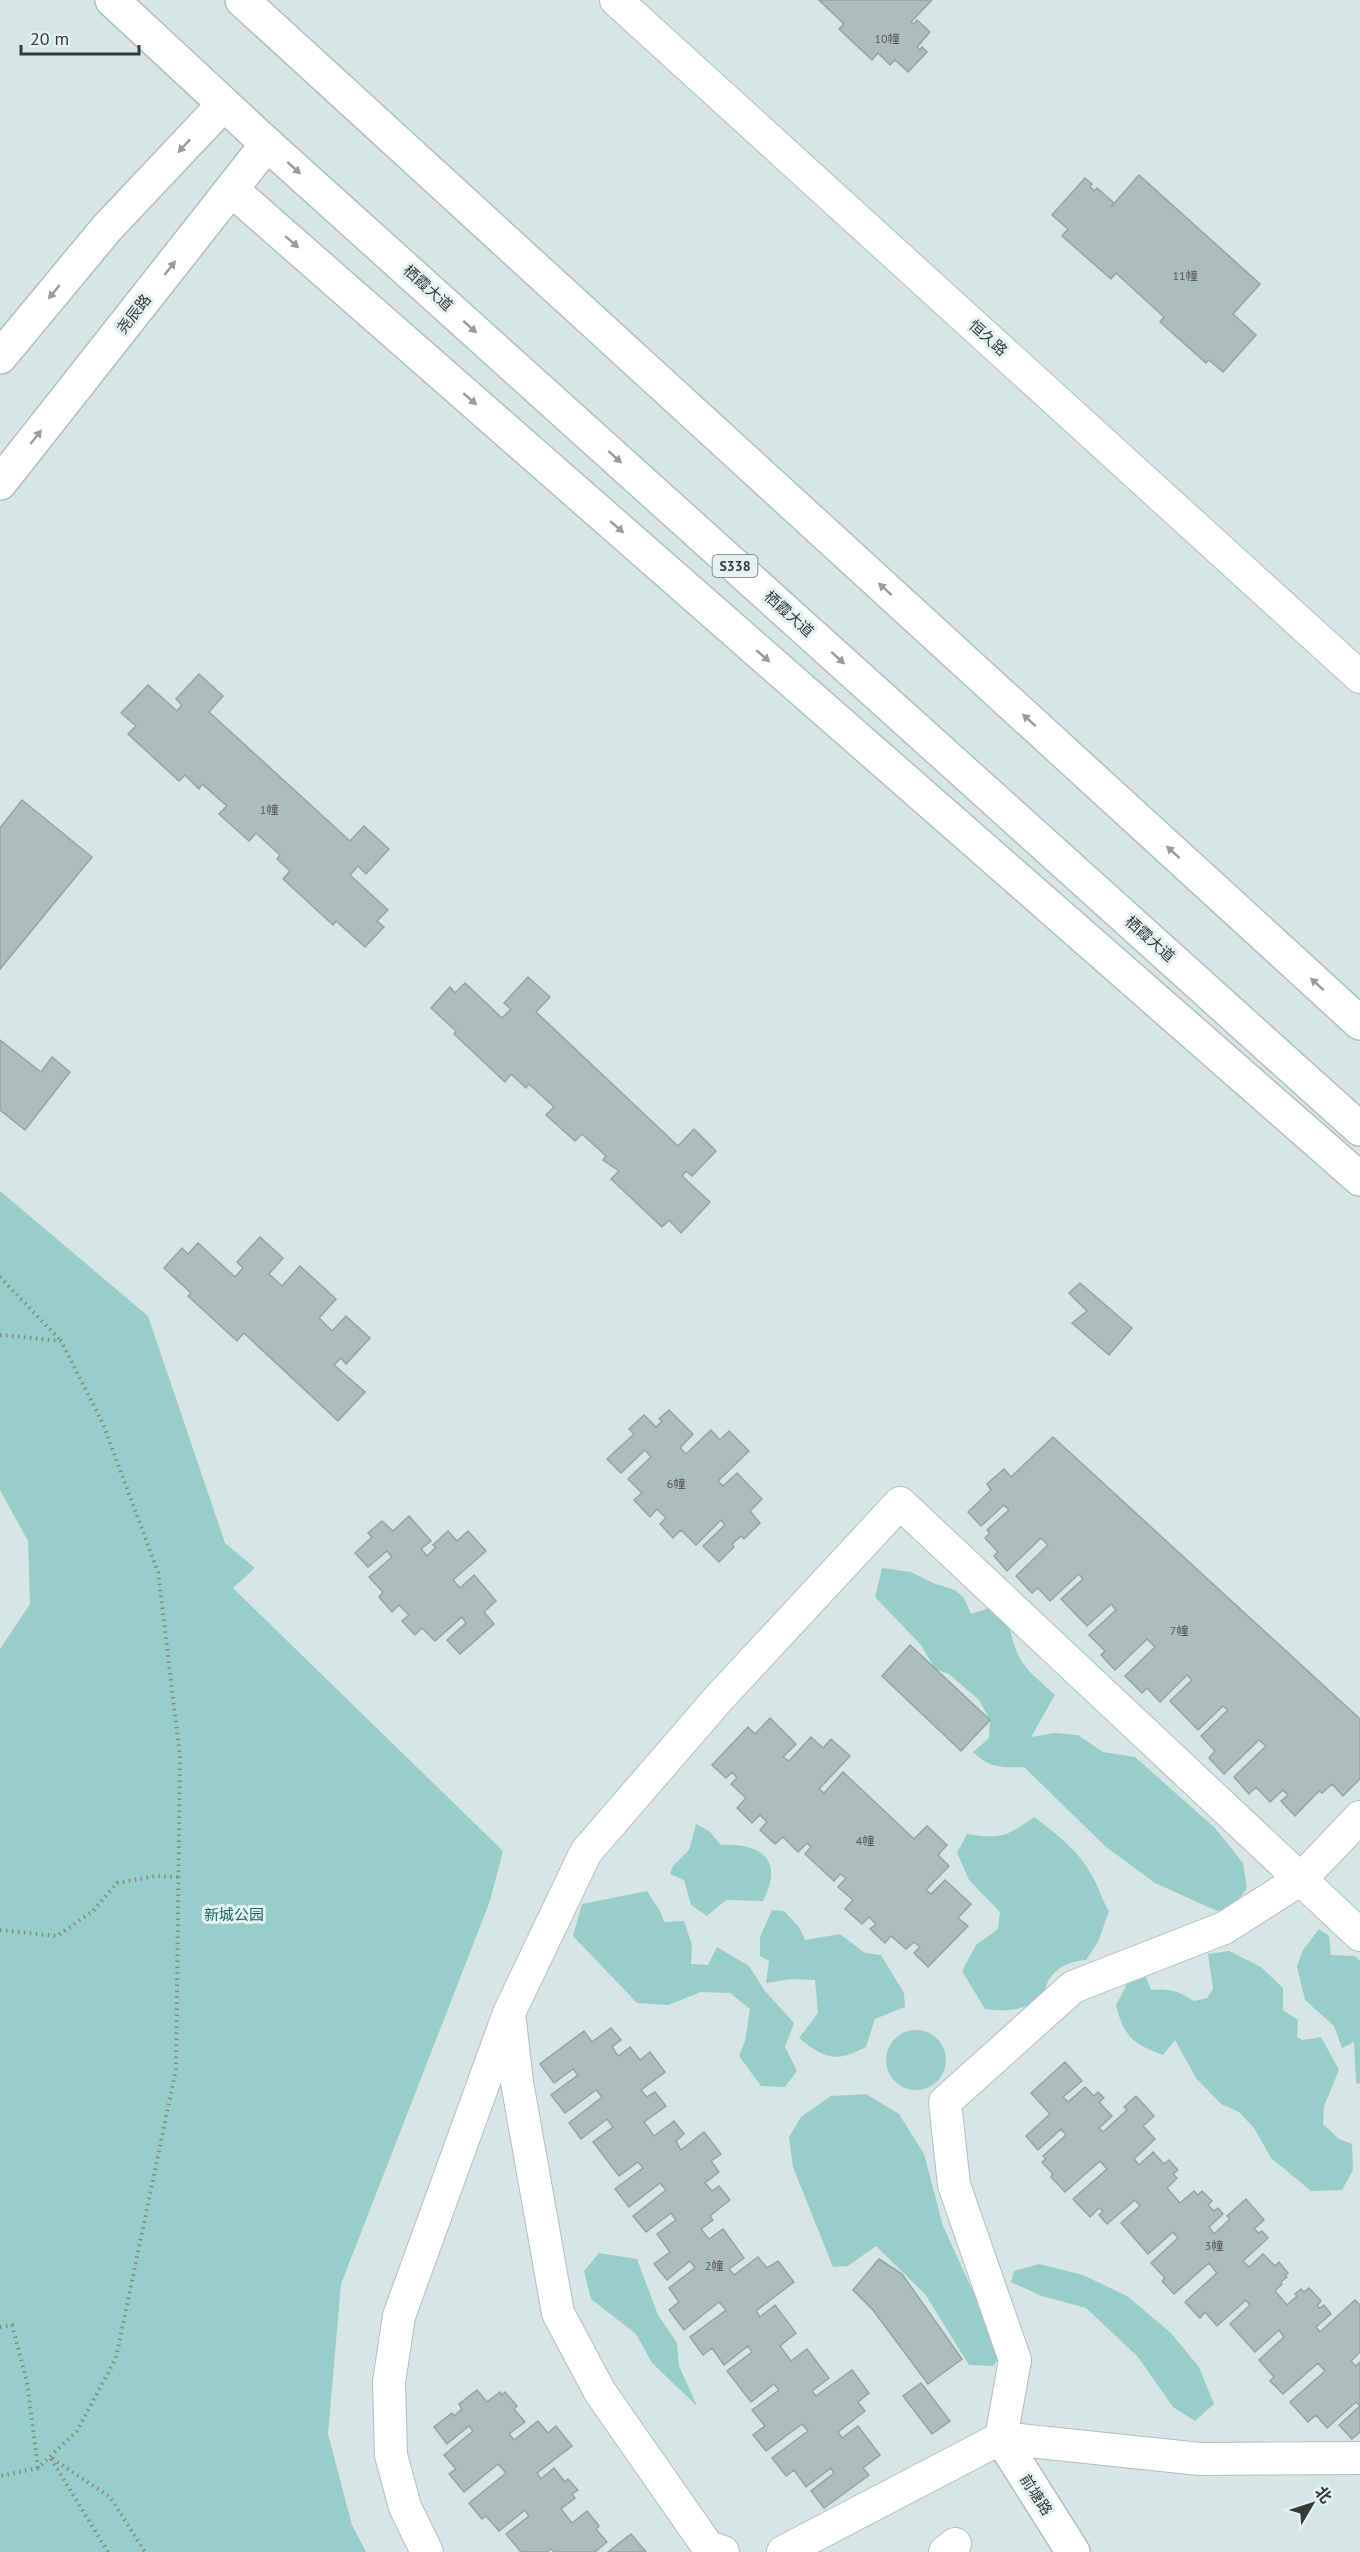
<svg xmlns="http://www.w3.org/2000/svg" width="1360" height="2552" viewBox="0 0 1360 2552" font-family="'PT Sans','Noto Sans SC',sans-serif">
<style>
.green{fill:#97ceca}
.building{fill:#aebcbb;stroke:#95a4a2;stroke-width:1.5}
.lines{fill:none;stroke-linecap:round;stroke-linejoin:round}
.street-casing{stroke:#b0bfbd;stroke-width:34}
.secondary-casing{stroke:#b0bfbd;stroke-width:36}
.primary-casing{stroke:#b0bfbd;stroke-width:36}
.path{stroke:#808b8a;stroke-width:4;stroke-dasharray:1.5 4.5;stroke-linecap:butt}
.street{stroke:#fff;stroke-width:32}
.secondary{stroke:#fff;stroke-width:33}
.primary{stroke:#fff;stroke-width:33}
.oneway{fill:#9a9c9c}
.labels{text-anchor:middle;stroke-width:6;stroke-linejoin:round;paint-order:stroke}
.number-label{font-size:12px;fill:#525a5a}
.shield{fill:#e4f3f2;stroke:#697270;stroke-width:1.5}
.shield-label{font-size:14px;font-weight:bold;fill:#343a39}
.street-label{font-size:15px;fill:#343a39;stroke:#e4f3f2}
.park-label{font-size:15px;fill:#1a635f;stroke:#e4f3f2}
</style>
<rect width="100%" height="100%" fill="#d7e6e5"/>
<!-- green -->
<g class="green">
<path d="M0 1191 148 1316 225 1543 255 1568 233 1588 503 1851 490 1901 341 2284 328 2434 352 2525 366 2552H0V1649L30 1604 28 1541 0 1490Z"/>
<path d="M882 1568 911 1572 933 1583 955 1590 964 1598 971 1614 989 1608 1009 1624C1017 1665 1026 1668 1055 1695L1031 1737 1055 1733 1078 1735 1103 1752 1135 1757 1215 1828 1243 1863 1247 1888 1232 1909 1217 1911 1155 1883 1106 1847 1024 1767C1002 1768 989 1768 973 1752L989 1738 990 1720 979 1700 949 1674 935 1669 921 1645 875 1597Z"/>
<path d="M1034 1817C1057 1834 1079 1851 1093 1877 1099 1888 1102 1900 1109 1911L1098 1942 1086 1960C1072 1961 1058 1966 1050 1978 1046 1983 1046 1991 1042 1996 1027 2011 1004 2012 985 2009L962 1971 976 1945 998 1929 1000 1912 969 1880 957 1853 967 1834C1001 1839 1006 1837 1034 1817Z"/>
<path d="M696 1824 709 1831 721 1845C762 1843 784 1860 763 1901L726 1900 707 1916 691 1905 684 1880 670 1874 673 1866 689 1850Z"/>
<path d="M647 1891 660 1911 664 1922 684 1921 692 1945 691 1964 708 1965 717 1947 749 1966 765 1991 794 2023 785 2047 797 2071 785 2087 761 2086 739 2056 745 2041 750 2009 730 1993 701 1992 668 2005 637 2003 573 1936 582 1904Z"/>
<path d="M772 1910 784 1911 799 1927 805 1940 840 1934 865 1953 881 1955 904 1993 905 2007 875 2019 866 2047C835 2063 825 2059 799 2038L818 2013 815 1980 791 1979 766 1983 769 1961 760 1956V1937Z"/>
<path d="M1319 1929 1329 1936 1331 1955 1355 1956 1360 1961V2084L1356 2083 1354 2042 1342 2048 1334 2026 1305 2000 1297 1966 1303 1950Z"/>
<path d="M1229 1951 1261 1967 1283 1988V2010L1298 2020 1297 2037 1303 2040 1321 2037 1339 2070 1324 2106 1323 2124 1339 2139 1352 2144 1353 2170 1342 2190 1311 2191 1271 2158 1254 2128 1239 2112 1221 2104 1196 2078 1175 2040 1163 2055C1133 2044 1124 2037 1116 2005L1127 1984 1146 1977 1151 1990C1168 1988 1179 1991 1194 2001L1207 1998 1213 1989 1208 1954Z"/>
<circle cx="916" cy="2060" r="30"/>
<path d="M866 2094 899 2114 924 2154 943 2226 1002 2355 993 2366 969 2365 925 2294 876 2246 848 2266 833 2267 793 2167 789 2137 801 2117 831 2096Z"/>
<path d="M599 2253 637 2259 658 2315 677 2343 679 2366 697 2406 652 2363 636 2334 591 2299 584 2271Z"/>
<path d="M1039 2264 1083 2275 1127 2296 1171 2333 1199 2367 1214 2404 1195 2421 1173 2407 1138 2357 1086 2308 1042 2296 1011 2282 1014 2271Z"/>
</g>
<!-- building -->
<g class="building">
<path d="M819 0H932L911 22 914 24 917 20 930 32 917 47 920 50 922 47 927 52 908 72 895 60 890 65 878 53 872 60 839 29 844 24Z"/>
<path d="M1139 175 1260 284 1233 314 1256 335 1223 372 1209 360 1206 363 1160 322 1164 317 1116 273 1111 279 1062 236 1068 229 1052 215 1085 178 1092 184 1090 186 1094 191 1097 188 1114 203 1111 207Z"/>
<path d="M199 674 223 696 209 712 350 841 364 826 389 849 366 874 358 866 350 875 388 910 377 921 384 927 365 947 336 921 333 925 283 879 290 871 277 859 280 855 256 833 249 841 219 814 227 806 202 784 199 789 185 775 179 781 128 734 136 726 121 713 148 685 177 711 182 705 176 699Z"/>
<path d="M22 800 92 857 0 969V828Z"/>
<path d="M528 977 550 997 536 1012 678 1146 694 1129 716 1151 692 1176 686 1171 682 1176 710 1202 681 1233 669 1220 662 1227 611 1179 619 1171 603 1160 606 1156 582 1134 575 1141 546 1115 554 1107 529 1084 526 1088 511 1074 505 1082 454 1034 456 1031 431 1008 450 987 455 993 465 983 502 1018 511 1009 504 1003Z"/>
<path d="M0 1040 41 1072 52 1057 70 1072 25 1130 0 1110Z"/>
<path d="M260 1237 283 1258 269 1274 282 1286 300 1266 336 1299 319 1318 332 1331 346 1316 370 1338 346 1364 341 1358 334 1365 365 1392 338 1421 244 1333 237 1341 188 1296 191 1293 164 1268 182 1248 188 1254 198 1243 235 1277 243 1268 237 1262Z"/>
<path d="M1080 1283 1132 1328 1109 1355 1072 1323 1087 1311 1069 1293Z"/>
<path d="M669 1410 693 1434 680 1448 686 1454 711 1430 720 1440 729 1431 749 1451 718 1481 723 1486 737 1473 762 1499 750 1511 760 1523 744 1539 741 1536 732 1544 734 1547 719 1562 703 1546 725 1525 721 1520 696 1545 681 1530 673 1538 660 1524 666 1518 657 1509 650 1517 634 1500 642 1493 628 1479 651 1457 645 1450 621 1473 607 1459 634 1434 629 1429 644 1415 656 1427 662 1421 659 1419Z"/>
<path d="M1053 1437 1360 1719V1779L1343 1796 1332 1784 1322 1793 1319 1791 1295 1816 1281 1801 1288 1795 1283 1790 1270 1802 1256 1787 1249 1794 1234 1777 1266 1746 1259 1740 1224 1774 1209 1758 1215 1751 1201 1736 1228 1710 1223 1706 1198 1730 1170 1701 1192 1680 1187 1675 1160 1702 1147 1688 1142 1693 1125 1676 1155 1647 1147 1639 1115 1670 1101 1655 1105 1651 1089 1635 1116 1610 1111 1604 1087 1626 1061 1599 1083 1579 1079 1574 1050 1601 1038 1588 1032 1593 1016 1576 1048 1545 1041 1538 1007 1571 994 1556 998 1552 985 1538 990 1533 987 1530 1009 1510 1004 1505 981 1526 968 1512 991 1490 987 1484 1004 1469 1011 1477Z"/>
<path d="M409 1516 431 1541 421 1549 427 1556 436 1547 433 1545 448 1531 457 1541 468 1531 486 1551 453 1580 460 1588 474 1575 496 1601 484 1612 494 1624 460 1654 447 1640 466 1623 462 1617 435 1641 422 1628 415 1635 402 1621 409 1615 399 1605 392 1612 379 1597 383 1592 369 1577 392 1557 387 1551 368 1567 355 1553 372 1537 368 1533 382 1521 393 1531Z"/>
<path d="M910 1645 990 1720 961 1751 882 1676Z"/>
<path d="M770 1718 796 1744 783 1757 789 1761 811 1737 823 1748 831 1739 850 1756 819 1789 824 1793 843 1772 914 1839 927 1826 947 1845 938 1855 949 1866 926 1890 931 1894 945 1880 971 1904 958 1918 968 1926 928 1967 914 1953 920 1947 914 1942 906 1949 891 1936 885 1943 870 1929 876 1924 869 1917 862 1924 845 1909 853 1900 838 1887 846 1878 840 1874 834 1881 805 1854 811 1847 807 1843 798 1852 783 1837 775 1844 760 1830 767 1822 760 1815 752 1823 737 1808 746 1798 731 1784 737 1778 732 1772 726 1778 712 1765 748 1727 755 1734Z"/>
<path d="M611 2028 621 2040 612 2047 618 2056 630 2047 640 2060 650 2052 665 2072 641 2090 647 2097 655 2092 666 2106 644 2122 654 2136 674 2121 684 2134 676 2141 681 2150 704 2132 721 2154 711 2161 719 2172 705 2183 712 2191 719 2186 730 2200 710 2216 713 2220 701 2229 709 2239 723 2229 744 2258 729 2269 734 2275 758 2257 767 2268 778 2261 794 2282 756 2311 760 2317 775 2305 796 2333 780 2346 791 2361 807 2349 829 2378 812 2391 816 2396 852 2370 869 2393 858 2402 865 2411 838 2432 842 2438 858 2426 880 2455 863 2468 869 2475 824 2508 811 2491 834 2473 831 2468 806 2487 794 2470 786 2476 772 2458 808 2431 802 2424 766 2451 753 2435 765 2426 752 2410 779 2390 774 2384 751 2402 727 2371 752 2352 748 2346 724 2365 712 2348 703 2355 690 2337 726 2310 719 2302 684 2330 669 2310 679 2302 669 2288 695 2268 690 2261 667 2280 654 2264 670 2252 657 2234 676 2220 671 2213 646 2232 633 2216 666 2190 660 2183 629 2207 615 2189 643 2168 638 2162 619 2176 593 2142 613 2127 607 2119 581 2139 569 2123 602 2097 596 2090 565 2113 551 2095 578 2075 573 2069 554 2083 540 2064 584 2031 592 2042Z"/>
<path d="M1065 2062 1082 2081 1063 2097 1068 2102 1085 2087 1094 2096 1098 2092 1104 2098 1099 2102 1112 2116 1099 2128 1103 2132 1127 2110 1124 2107 1136 2096 1154 2116 1143 2126 1155 2139 1134 2159 1139 2165 1153 2152 1164 2164 1169 2160 1178 2170 1173 2174 1177 2178 1167 2188 1180 2203 1194 2191 1198 2195 1202 2191 1212 2201 1208 2205 1214 2211 1218 2208 1223 2214 1209 2227 1214 2234 1230 2219 1227 2216 1246 2199 1264 2220 1254 2229 1259 2233 1262 2231 1268 2238 1243 2261 1249 2267 1263 2254 1275 2266 1279 2262 1288 2273 1285 2275 1287 2277 1281 2282 1282 2284 1275 2291 1287 2305 1297 2296 1295 2294 1301 2289 1304 2292 1309 2288 1321 2301 1317 2306 1320 2308 1324 2305 1331 2314 1316 2327 1320 2332 1355 2300 1360 2305V2352L1351 2361 1356 2366 1360 2362V2432L1352 2439 1339 2425 1360 2406 1356 2402 1327 2428 1316 2415 1308 2422 1290 2402 1325 2371 1318 2363 1283 2394 1270 2381 1274 2377 1259 2360 1284 2337 1279 2330 1255 2352 1230 2324 1250 2305 1246 2300 1217 2326 1205 2312 1200 2318 1185 2302 1217 2273 1209 2263 1174 2294 1162 2281 1165 2278 1151 2263 1178 2238 1173 2232 1148 2254 1121 2223 1140 2206 1135 2200 1107 2224 1099 2215 1103 2211 1099 2208 1090 2217 1073 2199 1107 2169 1100 2161 1065 2192 1051 2177 1053 2174 1042 2162 1046 2159 1043 2156 1066 2135 1061 2129 1038 2150 1026 2136 1050 2114 1031 2093Z"/>
<path d="M879 2259 902 2274 962 2359 928 2384 873 2310 853 2290Z"/>
<path d="M921 2383 950 2421 932 2434 903 2396Z"/>
<path d="M477 2390 487 2402 500 2392 502 2395 505 2392 517 2406 514 2409 525 2422 509 2434 514 2440 538 2421 548 2433 556 2426 572 2446 537 2473 541 2479 554 2468 565 2482 568 2479 578 2490 572 2494 575 2498 561 2509 572 2523 587 2511 599 2526 596 2529 607 2542 595 2552H554L551 2549 547 2552H521L506 2534 529 2516 525 2510 499 2531 486 2516 482 2519 469 2503 506 2473 498 2464 464 2492 449 2474 456 2469 444 2455 473 2431 469 2426 447 2444 434 2427 452 2413 454 2416 462 2409 459 2404Z"/>
<path d="M631 2534 646 2552H608Z"/>
</g>
<g class="lines">
<defs>
<g id="street">
<path d="M616 0 1360 677"/>
<path d="M510 2021 517 2082 558 2313 600 2392 708 2547 723 2552"/>
<path d="M1001 2438 1015 2360 954 2185 945 2102 1073 1987 1224 1928 1301 1879 1360 1817"/>
<path d="M427 2552 405 2507 391 2455 389 2382 399 2316 509 2013 586 1852 719 1698 900 1503 1360 1935"/>
<path d="M783 2552 1001 2438 1200 2459 1360 2458"/>
<path d="M945 2552 955 2544"/>
</g>
<g id="secondary">
<path d="M232 190 1360 1179"/>
<path d="M0 357 107 228 224 104"/>
<path d="M0 483 267 144"/>
<path d="M1001 2438 1073 2552"/>
</g>
<g id="primary">
<path d="M112 0 267 144 1360 1129"/>
<path d="M242 0 1360 1023"/>
</g>
</defs>
<!-- street casing -->
<use href="#street" class="street-casing"/>
<!-- secondary casing -->
<use href="#secondary" class="secondary-casing"/>
<!-- primary casing -->
<use href="#primary" class="primary-casing"/>
<!-- path -->
<g class="path">
<path d="M0 1277 61 1341"/>
<path d="M0 1335 61 1341 103 1424 158 1572 180 1756 176 2069 116 2358 77 2431 38 2468 0 2476"/>
<path d="M0 1930 57 1936 93 1911 117 1883 156 1876 178 1877"/>
<path d="M0 2327 12 2325 27 2382 38 2468"/>
<path d="M108 2552 50 2457 110 2497 145 2552"/>
</g>
<!-- street -->
<use href="#street" class="street"/>
<!-- secondary -->
<use href="#secondary" class="secondary"/>
<!-- primary -->
<use href="#primary" class="primary"/>
</g>
<!-- one-way arrows -->
<defs><path id="oneway-solid" d="M-6-.8H1V-3.2L6.5 0L1 3.2V.8H-6Z" transform="scale(1.5)"/></defs>
<g class="oneway">
<use href="#oneway-solid" transform="translate(184 146) rotate(133)"/>
<use href="#oneway-solid" transform="translate(294 168) rotate(42)"/>
<use href="#oneway-solid" transform="translate(292 242) rotate(41)"/>
<use href="#oneway-solid" transform="translate(170 268) rotate(-52)"/>
<use href="#oneway-solid" transform="translate(54 292) rotate(129)"/>
<use href="#oneway-solid" transform="translate(470 327) rotate(42)"/>
<use href="#oneway-solid" transform="translate(470 399) rotate(41)"/>
<use href="#oneway-solid" transform="translate(36 437) rotate(-52)"/>
<use href="#oneway-solid" transform="translate(615 457) rotate(42)"/>
<use href="#oneway-solid" transform="translate(617 527) rotate(41)"/>
<use href="#oneway-solid" transform="translate(885 589) rotate(-138)"/>
<use href="#oneway-solid" transform="translate(763 656) rotate(41)"/>
<use href="#oneway-solid" transform="translate(838 658) rotate(42)"/>
<use href="#oneway-solid" transform="translate(1029 720) rotate(-138)"/>
<use href="#oneway-solid" transform="translate(1173 852) rotate(-138)"/>
<use href="#oneway-solid" transform="translate(1317 984) rotate(-138)"/>
</g>
<g class="labels">
<!-- number labels -->
<g class="number-label">
<text x="887" y="43">10幢</text>
<text x="1185" y="280">11幢</text>
<text x="269" y="814">1幢</text>
<text x="676" y="1488">6幢</text>
<text x="1179" y="1635">7幢</text>
<text x="865" y="1845">4幢</text>
<text x="1214" y="2250">3幢</text>
<text x="714" y="2270">2幢</text>
</g>
<!-- shield labels -->
<rect class="shield" x="712.5" y="555" width="45" height="22" rx="4.5"/>
<g class="shield-label">
<text x="735" y="571">S338</text>
</g>
<!-- street labels -->
<g class="street-label">
<text transform="translate(428 288) rotate(42)" y="5">栖霞大道</text>
<text transform="translate(134 314) rotate(-52)" y="5">尧辰路</text>
<text transform="translate(988 338) rotate(42)" y="5">恒久路</text>
<text transform="translate(789 614) rotate(42)" y="5">栖霞大道</text>
<text transform="translate(1150 939) rotate(42)" y="5">栖霞大道</text>
<text transform="translate(1036 2495) rotate(57)" y="5">前塘路</text>
</g>
<!-- park labels -->
<g class="park-label">
<text x="234" y="1920">新城公园</text>
</g>
</g>
<!-- north arrow -->
<g transform="translate(1312 2504) rotate(51)" stroke="#e4f3f2" stroke-width="4.5" paint-order="stroke">
<path d="M0-4.5L10 22L0 15L-10 22Z" fill="#343a39"/>
<text y="-9" font-size="16" font-weight="bold" text-anchor="middle" fill="#343a39">北</text>
</g>
<!-- scale -->
<path d="M21 45v9h118v-9" fill="none" stroke="#343a39" stroke-width="3"/>
<text x="30" y="45" font-size="18" fill="#343a39" stroke="#e4f3f2" stroke-width="4.5" paint-order="stroke">20 m</text>
</svg>
